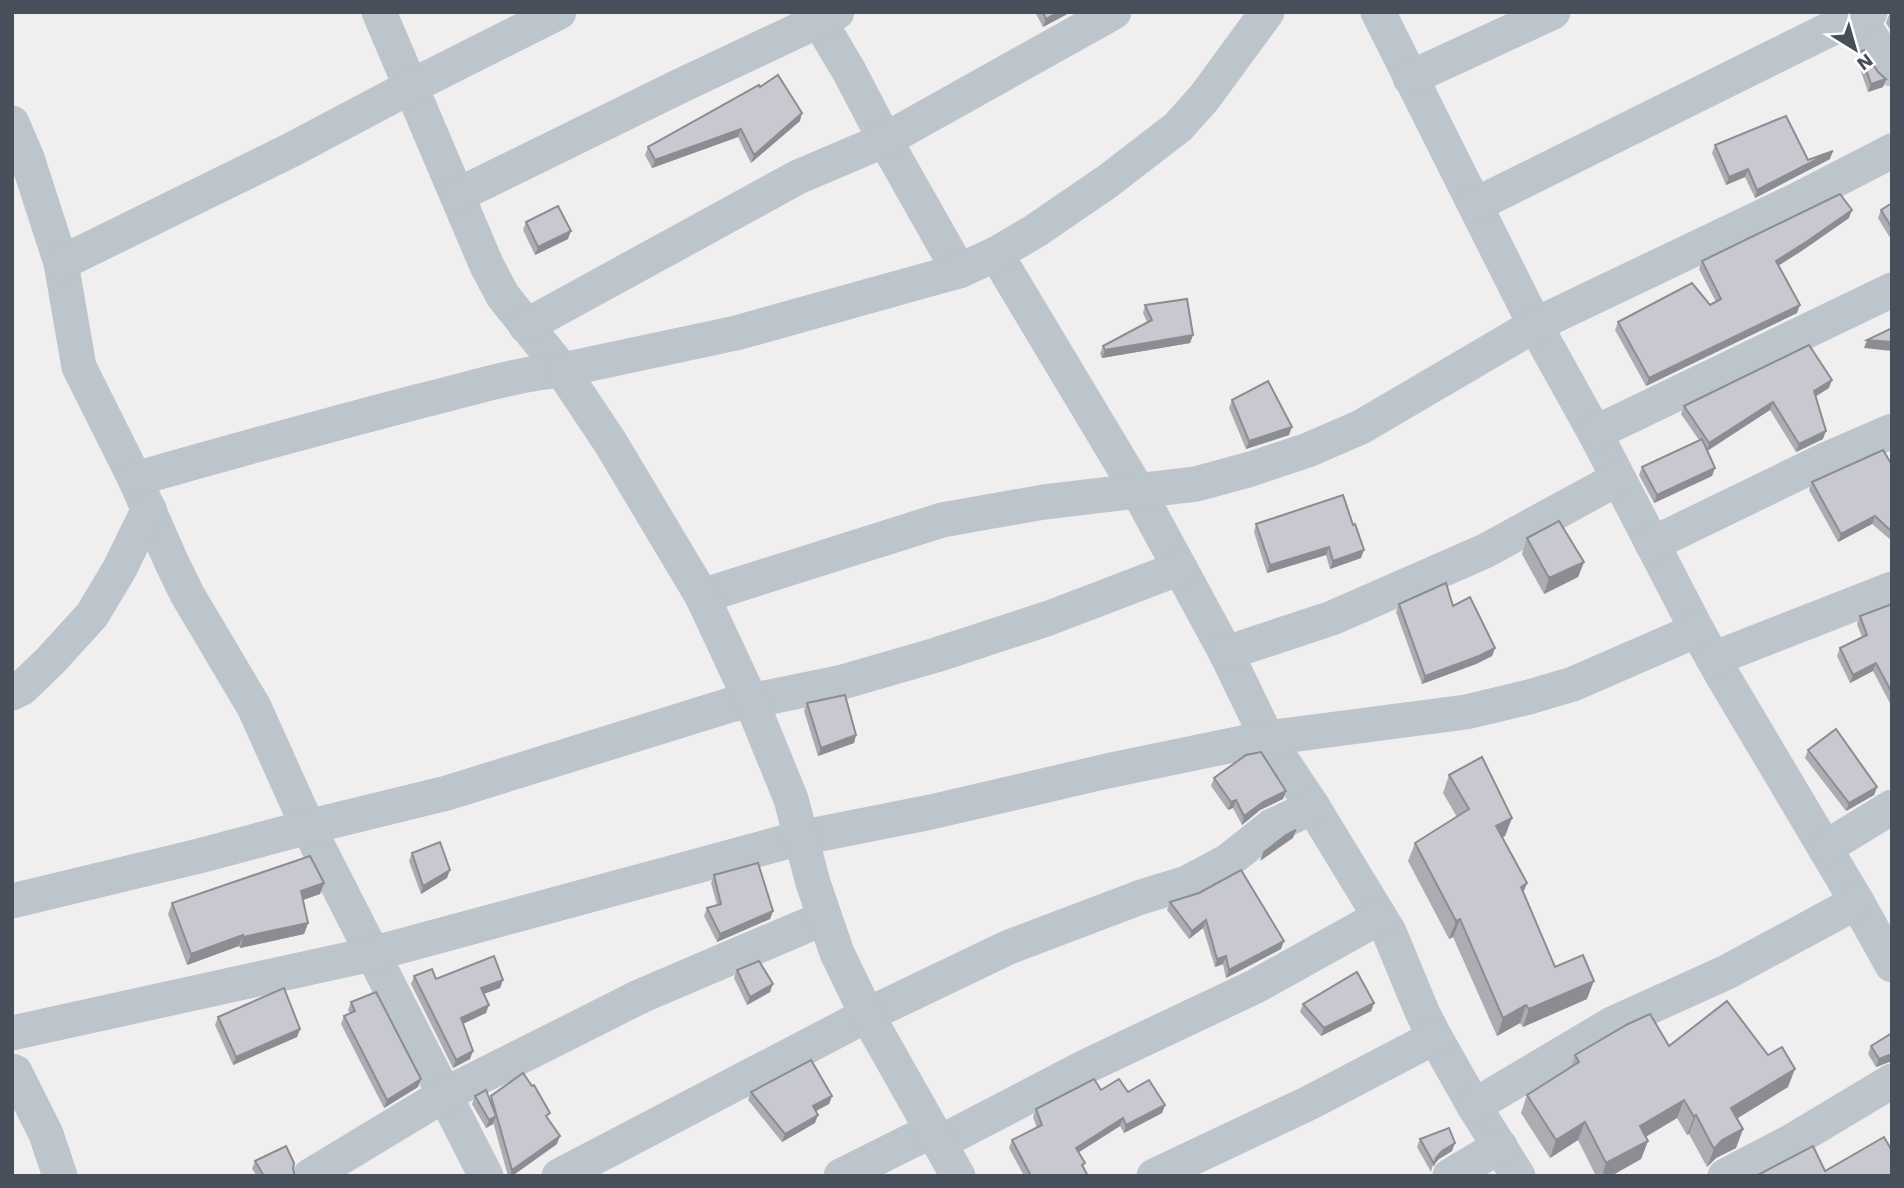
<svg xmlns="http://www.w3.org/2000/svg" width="1904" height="1188" viewBox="0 0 1904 1188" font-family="'Work Sans',sans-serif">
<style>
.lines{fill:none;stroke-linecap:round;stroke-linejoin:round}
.street{stroke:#bcc4cc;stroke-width:35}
.wall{fill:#acadb3}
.shaded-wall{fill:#8c8d92}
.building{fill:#c8c9d0;stroke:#8c8d92;stroke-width:2}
</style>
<rect width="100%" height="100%" fill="#f0eeee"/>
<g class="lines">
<!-- street -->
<g class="street">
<path d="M379 12 487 266 503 296 562 370"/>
<path d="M814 12 849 71 885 140 959 271"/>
<path d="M1378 12 1535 325 1595 433 1697 630 1721 673 1857 902 1892 965"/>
<path d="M1855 12 1892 69"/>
<path d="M1410 78 1553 12"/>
<path d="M12 123 27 158 61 263 79 367 135 479 171 561 187 594 254 707 308 827 486 1176"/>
<path d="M458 195 678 87 837 12"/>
<path d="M1475 205 1826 31 1870 12"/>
<path d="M996 254 1138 491 1226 653 1267 738 1313 807 1389 932 1423 1014 1435 1037 1474 1106 1518 1176"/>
<path d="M61 263 293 149 410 87 559 12"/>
<path d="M526 326 798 177 885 140 1114 12"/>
<path d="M1595 433 1892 290"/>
<path d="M135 479C230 452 325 426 420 401 467 390 514 374 562 370"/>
<path d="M1652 544 1825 460 1892 431"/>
<path d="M702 596 942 520 1044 502 1196 484 1251 469 1308 450 1361 427 1535 325 1795 201 1892 151"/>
<path d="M1226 653 1332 618 1485 551 1617 479"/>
<path d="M1713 659 1892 589"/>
<path d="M12 693 22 688 51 660 92 615 119 570 149 509"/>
<path d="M1825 848 1892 807"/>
<path d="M12 901 199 856 308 827 447 793 730 705 839 683 936 655 1049 618 1180 568"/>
<path d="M12 1033 372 954 800 838 931 812 1107 771 1267 738 1466 712 1529 697 1573 684 1697 630"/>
<path d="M12 1071 15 1072 46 1134 60 1176"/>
<path d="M1474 1106 1612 1024 1727 972 1857 902"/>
<path d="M939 1143 1087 1066 1256 986 1380 917"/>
<path d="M310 1176 444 1095 641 996 824 918"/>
<path d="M559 1176 867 1015 1009 947 1141 897 1187 883 1228 861 1272 826 1313 807"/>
<path d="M841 1176 931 1131"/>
<path d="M958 1176 867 1015 837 953 813 883 791 799 751 701 702 596 610 442 562 370 736 333 959 271 996 254 1035 231 1108 181 1178 127 1204 98 1267 12"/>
<path d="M1154 1176 1309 1103 1435 1037"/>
<path d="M1450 1176 1500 1146"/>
<path d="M1725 1176 1792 1141 1892 1081"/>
</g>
</g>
<!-- wall -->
<g class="wall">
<path d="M1035 12H1071L1043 27Z"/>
<path d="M1890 12H1892V32L1886 23Z"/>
<path d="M1860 52 1886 79 1883 87 1868 92 1857 60Z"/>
<path d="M760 87 800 121 751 163 738 137 652 168 645 155 648 147Z"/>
<path d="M1715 145 1808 160 1830 159 1755 198 1745 177 1726 185 1712 153Z"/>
<path d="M1892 203V241L1878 218 1881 210Z"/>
<path d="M1849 218 1803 250 1778 266 1797 313 1646 386 1615 330 1618 322 1710 305 1716 302 1699 269 1702 261Z"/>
<path d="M526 222 568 239 535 255 523 230Z"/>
<path d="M1145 305 1193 335 1190 343 1102 358 1100 354 1103 346 1147 322 1143 313Z"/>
<path d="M1829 388 1816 396 1823 439 1796 452 1770 410 1707 451 1712 476 1654 503 1639 475 1642 467 1699 440 1681 414 1684 406Z"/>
<path d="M1232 400 1289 435 1246 449 1229 408Z"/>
<path d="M1892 465V541L1872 524 1838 542 1809 490 1812 482Z"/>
<path d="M1256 524 1361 558 1330 569 1326 555 1267 573 1254 532Z"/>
<path d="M1527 538 1584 562 1578 577 1544 594 1522 554Z"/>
<path d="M1399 604 1453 606 1495 648 1492 656 1476 664 1422 684 1396 612Z"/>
<path d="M1892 604V707L1873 671 1850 683 1837 656 1840 648 1862 637 1857 624 1860 616Z"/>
<path d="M807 703 856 735 854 743 818 756 804 711Z"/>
<path d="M1808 750 1877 787 1874 795 1846 811 1805 758Z"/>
<path d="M1449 775 1512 818 1505 836 1502 837 1527 883 1523 893 1555 967 1587 999 1523 1027 1520 1023 1497 1036 1453 937 1449 939 1408 861 1415 843 1457 817 1443 793Z"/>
<path d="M1214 778 1286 791 1283 799 1260 810 1242 825 1233 808 1228 810 1211 786Z"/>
<path d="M412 853 447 878 421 894 409 861Z"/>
<path d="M714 875 773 911 770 919 717 942 704 916 707 908 717 905 711 883Z"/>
<path d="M324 883 320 894 303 900 308 923 304 934 240 948 239 946 187 965 168 914 172 903Z"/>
<path d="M1170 902 1281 949 1226 978 1223 964 1215 967 1203 928 1189 939 1167 910Z"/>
<path d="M737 970 770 992 747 1005 734 978Z"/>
<path d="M414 976 436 979 503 980 500 988 484 994 486 1013 463 1024 470 1059 453 1068 411 984Z"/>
<path d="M351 1002 418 1087 384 1108 341 1024 344 1016 350 1013 348 1010Z"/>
<path d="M1374 1003 1371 1011 1321 1036 1300 1012 1303 1004Z"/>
<path d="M218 1017 300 1029 297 1037 233 1065 215 1025Z"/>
<path d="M1892 1033V1061L1876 1067 1868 1054 1871 1046Z"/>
<path d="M1669 1046 1788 1087 1737 1118 1743 1129 1736 1148 1716 1158 1707 1167 1689 1134 1687 1135 1677 1118 1646 1137 1648 1141 1641 1159 1611 1176H1596L1578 1140 1550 1158 1521 1113 1527 1095 1571 1067 1575 1055Z"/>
<path d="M1101 1090 1128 1092 1165 1105 1162 1113 1124 1133 1120 1126 1079 1152 1085 1163 1083 1168 1088 1176H1024L1009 1148 1012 1140 1037 1128 1033 1117 1036 1109Z"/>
<path d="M751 1092 832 1096 829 1104 816 1111 815 1123 782 1142 748 1100Z"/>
<path d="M475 1096 490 1100 491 1096 548 1119 557 1144 512 1176H508L493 1122V1124L486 1128 472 1104Z"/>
<path d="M1420 1139 1452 1151 1439 1159 1433 1165 1431 1172 1417 1147Z"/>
<path d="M255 1161 293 1169 295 1176H257L252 1169Z"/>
</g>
<!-- shaded-wall -->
<g class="shaded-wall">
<path d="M1058 12H1071L1043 27 1046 19Z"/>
<path d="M1886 79 1883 87 1868 92 1871 84Z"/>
<path d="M802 113 800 121 751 163 754 155Z"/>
<path d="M741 129 738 137 652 168 655 160Z"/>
<path d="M1833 151 1830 159 1755 198 1757 190Z"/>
<path d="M1748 169 1745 177 1726 185 1729 177Z"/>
<path d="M1852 210 1849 218 1803 250 1773 269 1776 261Z"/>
<path d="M571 231 568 239 535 255 538 247Z"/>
<path d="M1800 305 1797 313 1646 386 1649 378Z"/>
<path d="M1193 335 1190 343 1102 358 1105 350Z"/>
<path d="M1867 340 1892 342V351L1864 348Z"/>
<path d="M1832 380 1829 388 1811 399 1814 391Z"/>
<path d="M1773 402 1770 410 1707 451 1709 443Z"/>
<path d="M1292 427 1289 435 1246 449 1249 441Z"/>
<path d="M1826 431 1823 439 1796 452 1799 444Z"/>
<path d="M1715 468 1712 476 1654 503 1657 495Z"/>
<path d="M1875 516 1872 524 1838 542 1841 534Z"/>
<path d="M1329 547 1326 555 1267 573 1270 565Z"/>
<path d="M1364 550 1361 558 1330 569 1333 561Z"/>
<path d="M1584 562 1578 577 1544 594 1549 578Z"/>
<path d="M1495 648 1492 656 1476 664 1422 684 1425 676Z"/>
<path d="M1876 663 1873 671 1850 683 1853 675Z"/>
<path d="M856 735 854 743 818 756 821 748Z"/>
<path d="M1877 787 1874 795 1846 811 1849 803Z"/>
<path d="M1286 791 1283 799 1260 810 1242 825 1244 816 1263 802Z"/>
<path d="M1236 800 1233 808 1228 810 1231 802Z"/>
<path d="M1512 818 1505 836 1489 844 1496 826Z"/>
<path d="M1296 830 1293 838 1260 861 1263 853Z"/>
<path d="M450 870 447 878 421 894 423 886Z"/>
<path d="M324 883 320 894 297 902 301 891Z"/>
<path d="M1527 883 1520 901 1521 887Z"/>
<path d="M773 911 770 919 717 942 720 934Z"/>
<path d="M1460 919 1453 937 1449 939 1456 921Z"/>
<path d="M1206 920 1203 928 1189 939 1192 931Z"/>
<path d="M308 923 304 934 240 948 243 937Z"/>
<path d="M243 935 239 946 187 965 191 954Z"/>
<path d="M1284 941 1281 949 1226 978 1229 970Z"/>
<path d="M1226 956 1223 964 1215 967 1217 959Z"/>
<path d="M503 980 500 988 478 996 481 988Z"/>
<path d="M1594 981 1587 999 1523 1027 1529 1009Z"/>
<path d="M773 984 770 992 747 1005 750 997Z"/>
<path d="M1374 1003 1371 1011 1321 1036 1324 1028Z"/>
<path d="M489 1005 486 1013 458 1026 461 1018Z"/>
<path d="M1526 1005 1520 1023 1497 1036 1503 1018Z"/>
<path d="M300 1029 297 1037 233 1065 236 1057Z"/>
<path d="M473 1051 470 1059 453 1068 456 1060Z"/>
<path d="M1892 1054V1061L1876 1067 1879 1059Z"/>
<path d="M1795 1069 1788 1087 1725 1126 1731 1108Z"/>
<path d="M421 1079 418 1087 384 1108 387 1100Z"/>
<path d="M832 1096 829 1104 810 1114 813 1106Z"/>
<path d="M1684 1100 1677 1118 1633 1144 1640 1126Z"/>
<path d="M1165 1105 1162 1113 1124 1133 1126 1125Z"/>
<path d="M818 1115 815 1123 782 1142 785 1134Z"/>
<path d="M1696 1115 1689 1134 1687 1135 1694 1117Z"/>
<path d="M496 1116 493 1124 486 1128 489 1120Z"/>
<path d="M1123 1118 1120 1126 1073 1156 1076 1148Z"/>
<path d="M1585 1122 1578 1140 1550 1158 1556 1140Z"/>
<path d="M1743 1129 1736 1148 1716 1158 1707 1167 1714 1149 1722 1140Z"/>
<path d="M560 1136 557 1144 512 1176H510L512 1170Z"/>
<path d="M1648 1141 1641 1159 1611 1176H1602L1606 1163Z"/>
<path d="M1455 1143 1452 1151 1439 1159 1433 1166 1436 1158 1442 1151Z"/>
</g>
<!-- building -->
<g class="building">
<path d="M1043 12H1058L1046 19Z"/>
<path d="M1864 50 1878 72 1886 79 1871 84 1860 52Z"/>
<path d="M778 75 802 113 754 155 741 129 655 160 648 147 759 85 760 87Z"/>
<path d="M1786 116 1808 160 1833 151 1757 190 1748 169 1729 177 1715 145Z"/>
<path d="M1840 194 1852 210 1806 242 1776 261 1800 305 1649 378 1618 322 1692 283 1710 305 1721 299 1702 261Z"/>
<path d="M1892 203V228L1881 210Z"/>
<path d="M558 206 571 231 538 247 526 222Z"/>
<path d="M1187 299 1193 335 1105 350 1103 346 1152 320 1145 305Z"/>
<path d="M1892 328V342L1867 340Z"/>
<path d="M1809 345 1832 380 1814 391 1826 431 1799 444 1773 402 1709 443 1684 406Z"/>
<path d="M1268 381 1292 427 1249 441 1232 400Z"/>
<path d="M1702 439 1715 468 1657 495 1642 467Z"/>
<path d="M1883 450 1892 465V532L1875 516 1841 534 1812 482Z"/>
<path d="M1343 495 1353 525 1355 524 1364 550 1333 561 1329 547 1270 565 1256 524Z"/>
<path d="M1559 521 1584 562 1549 578 1527 538Z"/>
<path d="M1446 583 1453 606 1470 597 1495 648 1479 656 1425 676 1399 604Z"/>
<path d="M1892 604V693L1876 663 1853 675 1840 648 1867 635 1860 616Z"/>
<path d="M845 695 856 735 821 748 807 703Z"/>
<path d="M1836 729 1877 787 1849 803 1808 750Z"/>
<path d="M1261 752 1286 791 1263 802 1244 816 1236 800 1231 802 1214 778 1246 755Z"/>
<path d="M1482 757 1512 818 1496 826 1527 883 1521 887 1555 967 1583 955 1594 981 1529 1009 1526 1005 1503 1018 1460 919 1456 921 1415 843 1469 809 1449 775Z"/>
<path d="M1296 830 1263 853 1286 835Z"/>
<path d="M440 842 450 870 423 886 412 853Z"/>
<path d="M310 856 324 883 301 891 308 923 243 937V935L191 954 172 903Z"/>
<path d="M758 863 773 911 720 934 707 908 721 904 714 875Z"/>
<path d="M1241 870 1284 941 1229 970 1226 956 1217 959 1206 920 1192 931 1170 902 1199 893Z"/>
<path d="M494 956 503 980 481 988 489 1005 461 1018 473 1051 456 1060 414 976 432 969 436 979Z"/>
<path d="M759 961 773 984 750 997 737 970Z"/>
<path d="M1357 972 1374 1003 1324 1028 1303 1004Z"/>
<path d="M284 988 300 1029 236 1057 218 1017Z"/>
<path d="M376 992 421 1079 387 1100 344 1016 355 1011 351 1002Z"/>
<path d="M1727 1001 1768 1055 1782 1047 1795 1069 1731 1108 1743 1129 1722 1140 1714 1149 1696 1115 1694 1117 1684 1100 1640 1126 1648 1141 1606 1163 1585 1122 1556 1140 1527 1095 1579 1062 1575 1055 1628 1024 1650 1014 1669 1046Z"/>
<path d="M1892 1033V1054L1879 1059 1871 1046Z"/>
<path d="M811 1060 832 1096 813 1106 818 1115 785 1134 751 1092Z"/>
<path d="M523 1073 532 1086 534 1085 550 1113 546 1116 560 1136 512 1170 491 1096Z"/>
<path d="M1094 1079 1101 1090 1119 1079 1128 1092 1149 1080 1165 1105 1126 1125 1123 1118 1076 1148 1085 1163 1082 1165 1088 1176H1031L1012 1140 1042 1125 1036 1109Z"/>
<path d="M486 1090 496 1116 489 1120 475 1096Z"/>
<path d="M1449 1128 1455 1143 1442 1151 1436 1158 1434 1164 1420 1139Z"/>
<path d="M1884 1137 1892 1151V1176H1756L1813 1146 1825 1171Z"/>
<path d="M286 1146 294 1163 293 1169 295 1176H264L255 1161Z"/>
</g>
<!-- border -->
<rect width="1904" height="1188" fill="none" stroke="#47505a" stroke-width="28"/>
<!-- north arrow -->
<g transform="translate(1855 49) rotate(143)" stroke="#ffffff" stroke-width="5" paint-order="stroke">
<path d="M0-5L12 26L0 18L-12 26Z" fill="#47505a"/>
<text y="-10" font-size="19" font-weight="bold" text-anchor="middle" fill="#47505a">N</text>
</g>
</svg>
